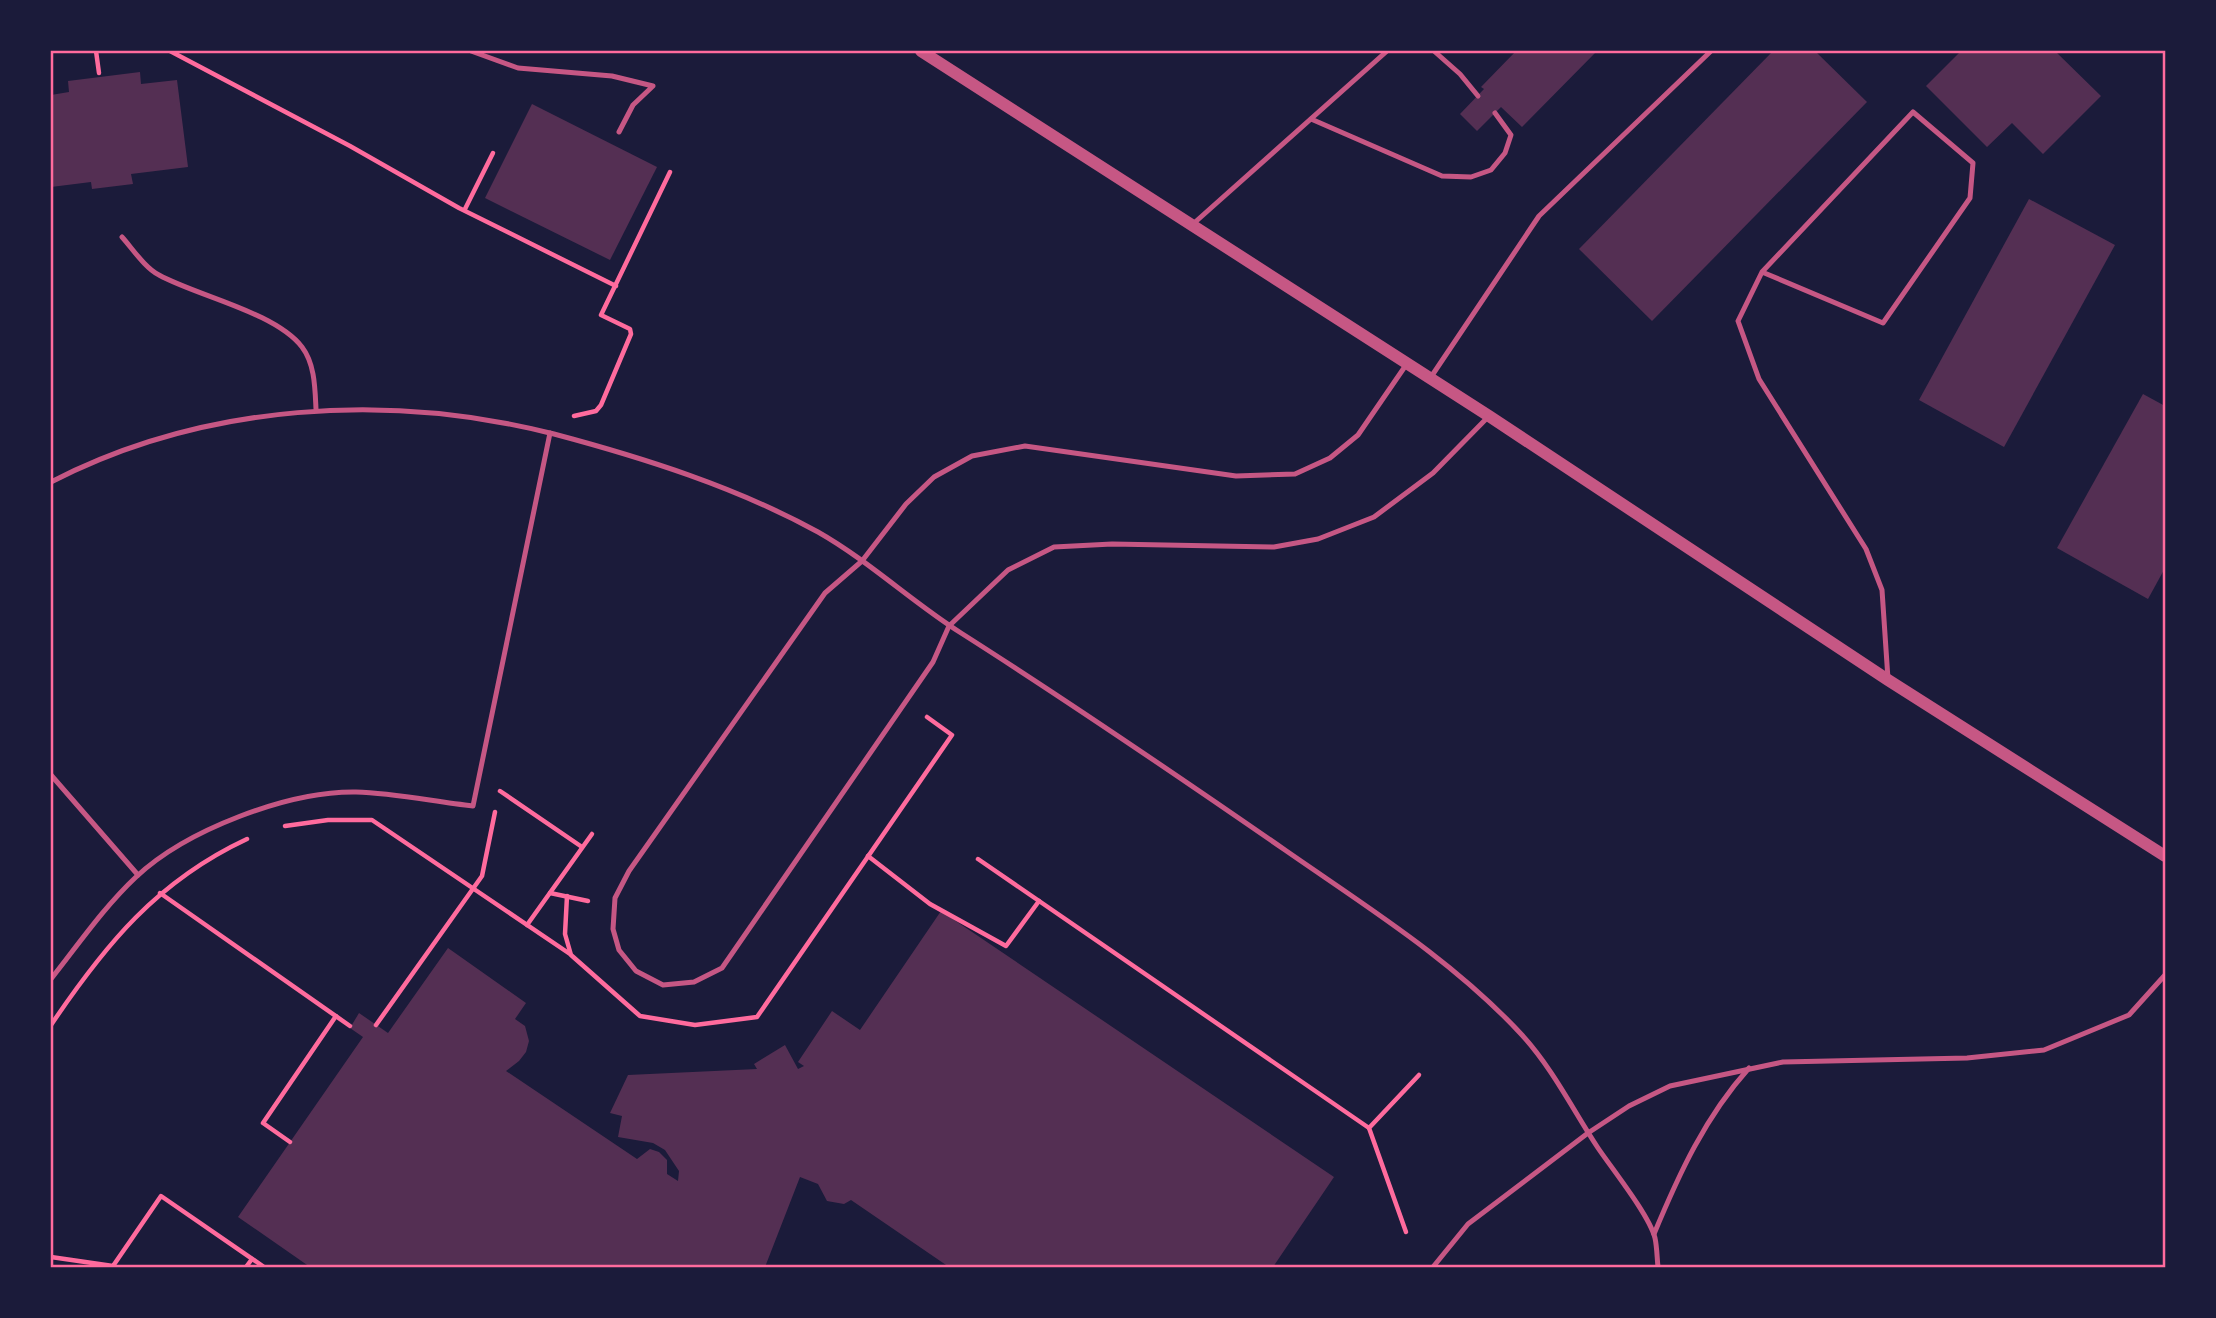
<svg xmlns="http://www.w3.org/2000/svg" width="2216" height="1318" viewBox="0 0 2216 1318" font-family="'Varela Round',sans-serif">
<style>
.building{fill:#542f53}
.lines{fill:none;stroke-linecap:round;stroke-linejoin:round}
.path{stroke:#ff6b9d;stroke-width:4.5}
.service{stroke:#c65784;stroke-width:5}
.tertiary{stroke:#c65784;stroke-width:12}
.neatline{fill:none;stroke:#ff6b9d;stroke-width:2.5}
</style>
<rect width="100%" height="100%" fill="#1b1b3a"/>
<!-- building -->
<g class="building">
<path d="M1516 51H1597L1522 127 1501 107 1477 131 1460 114 1484 89 1481 87Z"/>
<path d="M1773 51H1815L1867 102 1652 321 1579 249Z"/>
<path d="M1961 51H2055L2101 96 2043 154 2012 123 1987 147 1926 86Z"/>
<path d="M140 72 141 84 177 80 188 167 131 174 133 184 92 189 91 182 51 187V95L69 92 68 81Z"/>
<path d="M532 104 657 167 610 260 485 198Z"/>
<path d="M2029 199 2115 245 2004 447 1919 400Z"/>
<path d="M2143 394 2165 406V568L2148 599 2057 548Z"/>
<path d="M941 911 1334 1177 1273 1267H949L851 1200 844 1204 827 1201 818 1184 800 1177 765 1267H310L238 1217 363 1037 350 1028 359 1013 388 1033 448 948 526 1003 515 1019 525 1026 529 1041 526 1052 519 1061 506 1071 637 1159 650 1149 659 1152 667 1160V1174L678 1181 679 1171 665 1150 653 1143 618 1137 622 1116 610 1113 628 1075 757 1069 754 1064 785 1045 798 1069 804 1066 798 1062 832 1011 860 1030Z"/>
</g>
<g class="lines">
<!-- path -->
<g class="path">
<path d="M96 51 99 73"/>
<path d="M170 51 350 146 459 208 616 286"/>
<path d="M465 209 493 153"/>
<path d="M574 416 596 411 601 405 631 334 630 329 601 315 670 172"/>
<path d="M500 791 582 847"/>
<path d="M285 826 328 820H372L570 954"/>
<path d="M868 856 930 904 1006 946 1039 901"/>
<path d="M978 859 1369 1128"/>
<path d="M160 893 350 1026"/>
<path d="M550 893 588 901"/>
<path d="M567 896 565 934 571 955 640 1016 695 1025 757 1017 952 735 927 717"/>
<path d="M527 925 592 834"/>
<path d="M51 1025C105 945 157 881 247 839"/>
<path d="M376 1025 482 876 495 812"/>
<path d="M290 1142 263 1123 336 1016"/>
<path d="M1406 1232 1369 1128 1419 1075"/>
<path d="M51 1257 113 1266 161 1196 264 1267"/>
<path d="M246 1267 252 1259"/>
</g>
<!-- service -->
<g class="service">
<path d="M471 51 518 68 612 76 653 86 633 105 619 132"/>
<path d="M1434 51 1460 74 1478 96"/>
<path d="M1311 119 1442 176 1471 177 1491 170 1505 153 1511 135 1495 113"/>
<path d="M1193 224 1387 51"/>
<path d="M122 237C132 248 145 268 159 275 197 296 275 312 302 347 315 364 315 389 316 409"/>
<path d="M1762 272 1883 323 1970 198 1973 163 1913 112 1762 272 1738 321 1759 379 1866 549 1882 590 1888 679"/>
<path d="M1406 365 1358 435 1330 458 1295 474 1236 476 1025 446 972 456 934 477 906 504 862 561 825 593 629 871 615 898 613 929 619 950 636 971 663 985 694 982 722 968 933 662 949 626 1008 570 1054 547 1112 544 1274 547 1318 539 1374 517 1433 473 1489 416"/>
<path d="M1431 377 1539 216 1711 51"/>
<path d="M51 482C204 403 388 392 554 434 644 458 736 487 818 532 869 561 912 602 961 633 1071 703 1178 776 1285 850 1367 907 1454 961 1522 1035 1553 1069 1573 1110 1598 1148 1613 1170 1649 1215 1655 1238 1657 1247 1657 1258 1658 1267"/>
<path d="M51 775 138 875"/>
<path d="M51 979C78 945 104 907 136 877 186 830 288 791 356 792 395 793 435 802 473 806L550 433"/>
<path d="M1654 1234C1679 1174 1705 1117 1749 1068"/>
<path d="M1433 1267 1468 1224 1588 1133 1629 1106 1670 1086 1783 1062 1967 1058 2044 1050 2129 1015 2165 975"/>
</g>
<!-- tertiary -->
<path class="tertiary" d="M921 51 1489 416 1888 680 2165 856"/>
</g>
<!-- border -->
<rect width="2216" height="1318" fill="none" stroke="#1b1b3a" stroke-width="105"/>
<rect x="52" y="52" width="2112" height="1214" class="neatline"/>
</svg>
